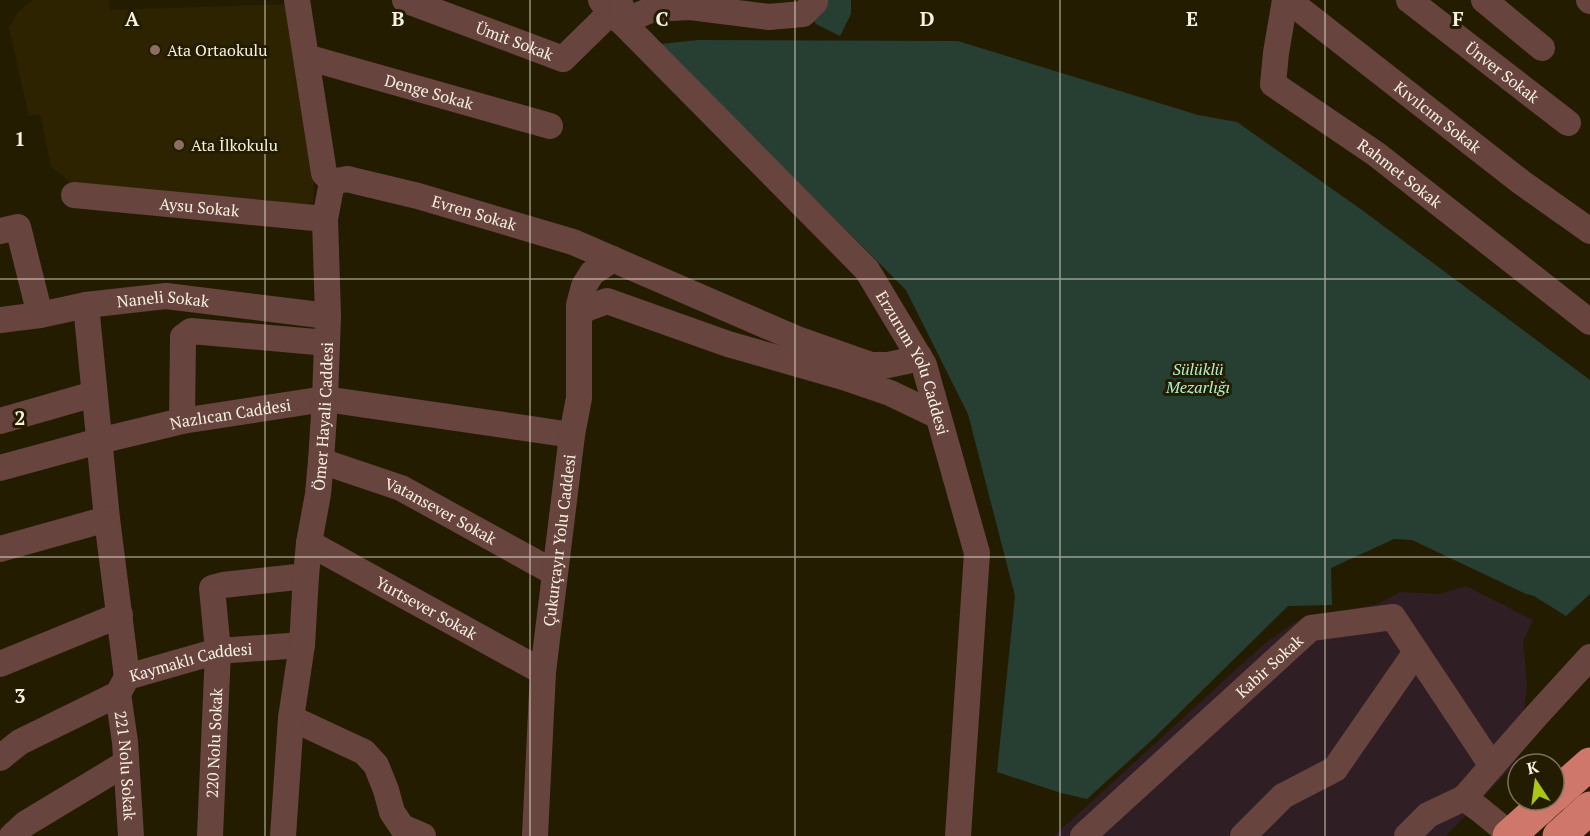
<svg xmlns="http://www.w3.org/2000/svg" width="1590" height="836" viewBox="0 0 1590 836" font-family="'PT Serif',serif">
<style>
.built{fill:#2e2300}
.industrial{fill:#301e25}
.green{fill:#273e33}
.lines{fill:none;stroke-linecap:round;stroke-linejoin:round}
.minor{stroke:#68443e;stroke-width:26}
.highway{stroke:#cf776b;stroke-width:33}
.grid{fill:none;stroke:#f6f1e0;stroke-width:1.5;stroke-opacity:0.55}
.education-dot{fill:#8d6e63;stroke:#241c01;stroke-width:2}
.labels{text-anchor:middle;stroke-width:6;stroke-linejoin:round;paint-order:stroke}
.street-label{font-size:16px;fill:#f6f1e0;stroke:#241c01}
.poi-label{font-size:16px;fill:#f6f1e0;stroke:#241c01;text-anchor:start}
.park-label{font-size:16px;font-style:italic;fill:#acf2d1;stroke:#241c01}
.grid-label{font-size:20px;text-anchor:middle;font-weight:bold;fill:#f6f1e0;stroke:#241c01;stroke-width:6;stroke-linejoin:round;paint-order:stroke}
</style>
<rect width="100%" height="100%" fill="#241c01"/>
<!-- built -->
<path class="built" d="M33 0H109L110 10 291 4 299 72 295 81 304 100 309 125 314 182 313 202 294 207 75 187 51 166 40 114 29 116 9 28 17 13Z"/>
<!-- industrial -->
<path class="industrial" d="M1466 586 1533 620 1523 641 1527 685 1520 745 1515 764 1446 836H1054L1265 643 1299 620 1378 604 1400 592 1440 594Z"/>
<!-- green -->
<g class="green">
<path d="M800 0H851V14L840 36 816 24Z"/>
<path d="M698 40 958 41 1198 115 1237 122 1362 210 1590 380V594L1566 616 1534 596 1526 594 1412 540 1394 539 1331 568 1332 605 1288 606 1154 738 1087 799 1061 793 997 772 1015 596 968 414 906 290 660 44Z"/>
</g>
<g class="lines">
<!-- minor -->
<g class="minor">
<path d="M297 0 324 173 332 182"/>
<path id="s1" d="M405 0 563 59 610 13"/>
<path id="s2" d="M601 0 610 13 622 22 867 270 924 365 977 553 958 836"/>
<path id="s3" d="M1285 0 1276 53 1273 84 1376 154 1590 322"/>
<path id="s4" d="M1288 0 1521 182 1590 231"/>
<path id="s5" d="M1409 0 1568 123"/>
<path d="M1484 0 1542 48"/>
<path d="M1589 0 1590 1"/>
<path d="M621 6 622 22 653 9 690 7 769 17 803 14 815 2V0"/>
<path id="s6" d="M306 57 550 126"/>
<path id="s7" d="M332 182 347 179 418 196 573 242 797 339 871 365H888L907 361 919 356"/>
<path id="s8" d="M74 195 325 219"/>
<path d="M0 231 18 227 40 315"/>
<path d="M86 305 107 519 127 677"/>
<path d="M579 314 588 308 607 301 728 344 843 377 890 393 938 416"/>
<path id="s9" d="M0 320 40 315 86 305 166 296 328 316"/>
<path d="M0 421 94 394"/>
<path d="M182 421 183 337 191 331 327 343"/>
<path id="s10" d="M321 461 401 488 555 573"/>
<path id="s11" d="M0 468 99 441 182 421 325 399 572 435"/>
<path id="s12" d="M309 543 543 672"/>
<path d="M0 549 107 519"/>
<path d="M0 664 120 615"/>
<path id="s13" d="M118 694 125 742 131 836"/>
<path d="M291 718 364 752 376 765 386 790 392 812 402 827 423 836"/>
<path id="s14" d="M0 758 20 742 118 694 127 677 218 651 302 645"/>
<path d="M1511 835 1479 809 1464 798 1536 716 1590 657"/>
<path d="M12 836 25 824 126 763"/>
<path id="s15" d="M210 836 218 651 212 588 223 585 306 576"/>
<path id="s16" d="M283 836 291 718 302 645 306 576 309 543 318 494 321 461 325 399 328 316 325 219 332 182"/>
<path id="s17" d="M535 836 543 672 572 435 579 398V305L584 286 592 273 613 259"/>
<path id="s18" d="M1083 836 1311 628 1393 617 1492 766"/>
<path d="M1243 836 1283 796 1335 769 1416 652"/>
<path d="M1407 836 1428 815 1464 798"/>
</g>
<!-- highway -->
<g class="highway">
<path d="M1554 796 1590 764"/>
<path d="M1509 836 1549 800"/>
<path d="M1559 836 1590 808"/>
</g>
</g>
<!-- grid -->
<path class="grid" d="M265 0V836M530 0V836M795 0V836M1060 0V836M1325 0V836M0 279H1590M0 557H1590"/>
<!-- markers -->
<g class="education-dot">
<circle cx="155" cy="50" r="6"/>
<circle cx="179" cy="145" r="6"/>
</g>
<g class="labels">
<!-- street labels -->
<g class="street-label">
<text dy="6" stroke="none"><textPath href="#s1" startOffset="117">Ümit Sokak</textPath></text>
<text dy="6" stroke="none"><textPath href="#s5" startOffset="118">Ünver Sokak</textPath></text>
<text dy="6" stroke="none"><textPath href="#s6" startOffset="128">Denge Sokak</textPath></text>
<text dy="6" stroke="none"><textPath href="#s4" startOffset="190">Kıvılcım Sokak</textPath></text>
<text dy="6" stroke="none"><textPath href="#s3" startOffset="240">Rahmet Sokak</textPath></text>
<text dy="6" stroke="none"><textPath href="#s8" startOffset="126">Aysu Sokak</textPath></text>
<text dy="6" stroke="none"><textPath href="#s7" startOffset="147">Evren Sokak</textPath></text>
<text dy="6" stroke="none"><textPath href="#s9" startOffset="165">Naneli Sokak</textPath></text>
<text dy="6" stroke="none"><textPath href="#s2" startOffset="484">Erzurum Yolu Caddesi</textPath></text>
<text dy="6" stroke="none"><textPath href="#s11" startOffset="237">Nazlıcan Caddesi</textPath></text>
<text dy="6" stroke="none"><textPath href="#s16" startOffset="422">Ömer Hayali Caddesi</textPath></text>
<text dy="6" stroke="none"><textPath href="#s10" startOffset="130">Vatansever Sokak</textPath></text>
<text dy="6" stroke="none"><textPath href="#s17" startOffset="297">Çukurçayır Yolu Caddesi</textPath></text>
<text dy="6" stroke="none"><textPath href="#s12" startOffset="134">Yurtsever Sokak</textPath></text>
<text dy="6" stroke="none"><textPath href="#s14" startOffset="220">Kaymaklı Caddesi</textPath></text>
<text dy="6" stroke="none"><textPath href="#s18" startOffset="252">Kabir Sokak</textPath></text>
<text dy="6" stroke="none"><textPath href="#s15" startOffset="93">220 Nolu Sokak</textPath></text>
<text dy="6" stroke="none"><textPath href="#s13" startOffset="72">221 Nolu Sokak</textPath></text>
</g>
<!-- poi labels -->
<g class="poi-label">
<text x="167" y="56">Ata Ortaokulu</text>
<text x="191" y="151">Ata İlkokulu</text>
</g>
<!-- park labels -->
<g class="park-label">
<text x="1198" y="375">Sülüklü<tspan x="1198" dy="18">Mezarlığı</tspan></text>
</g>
</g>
<g class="grid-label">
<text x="132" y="26">A</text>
<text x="398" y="26">B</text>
<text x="662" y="26">C</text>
<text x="927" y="26">D</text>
<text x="1192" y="26">E</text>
<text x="1458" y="26">F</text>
<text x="20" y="146">1</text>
<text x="20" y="425">2</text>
<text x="20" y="703">3</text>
</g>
<!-- north arrow -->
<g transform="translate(1536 782) rotate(347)"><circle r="28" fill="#241c01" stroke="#78715a" stroke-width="1.5"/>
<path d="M0-4.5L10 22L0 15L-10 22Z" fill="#abc614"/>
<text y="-9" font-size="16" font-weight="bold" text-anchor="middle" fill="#f6f1e0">K</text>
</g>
</svg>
